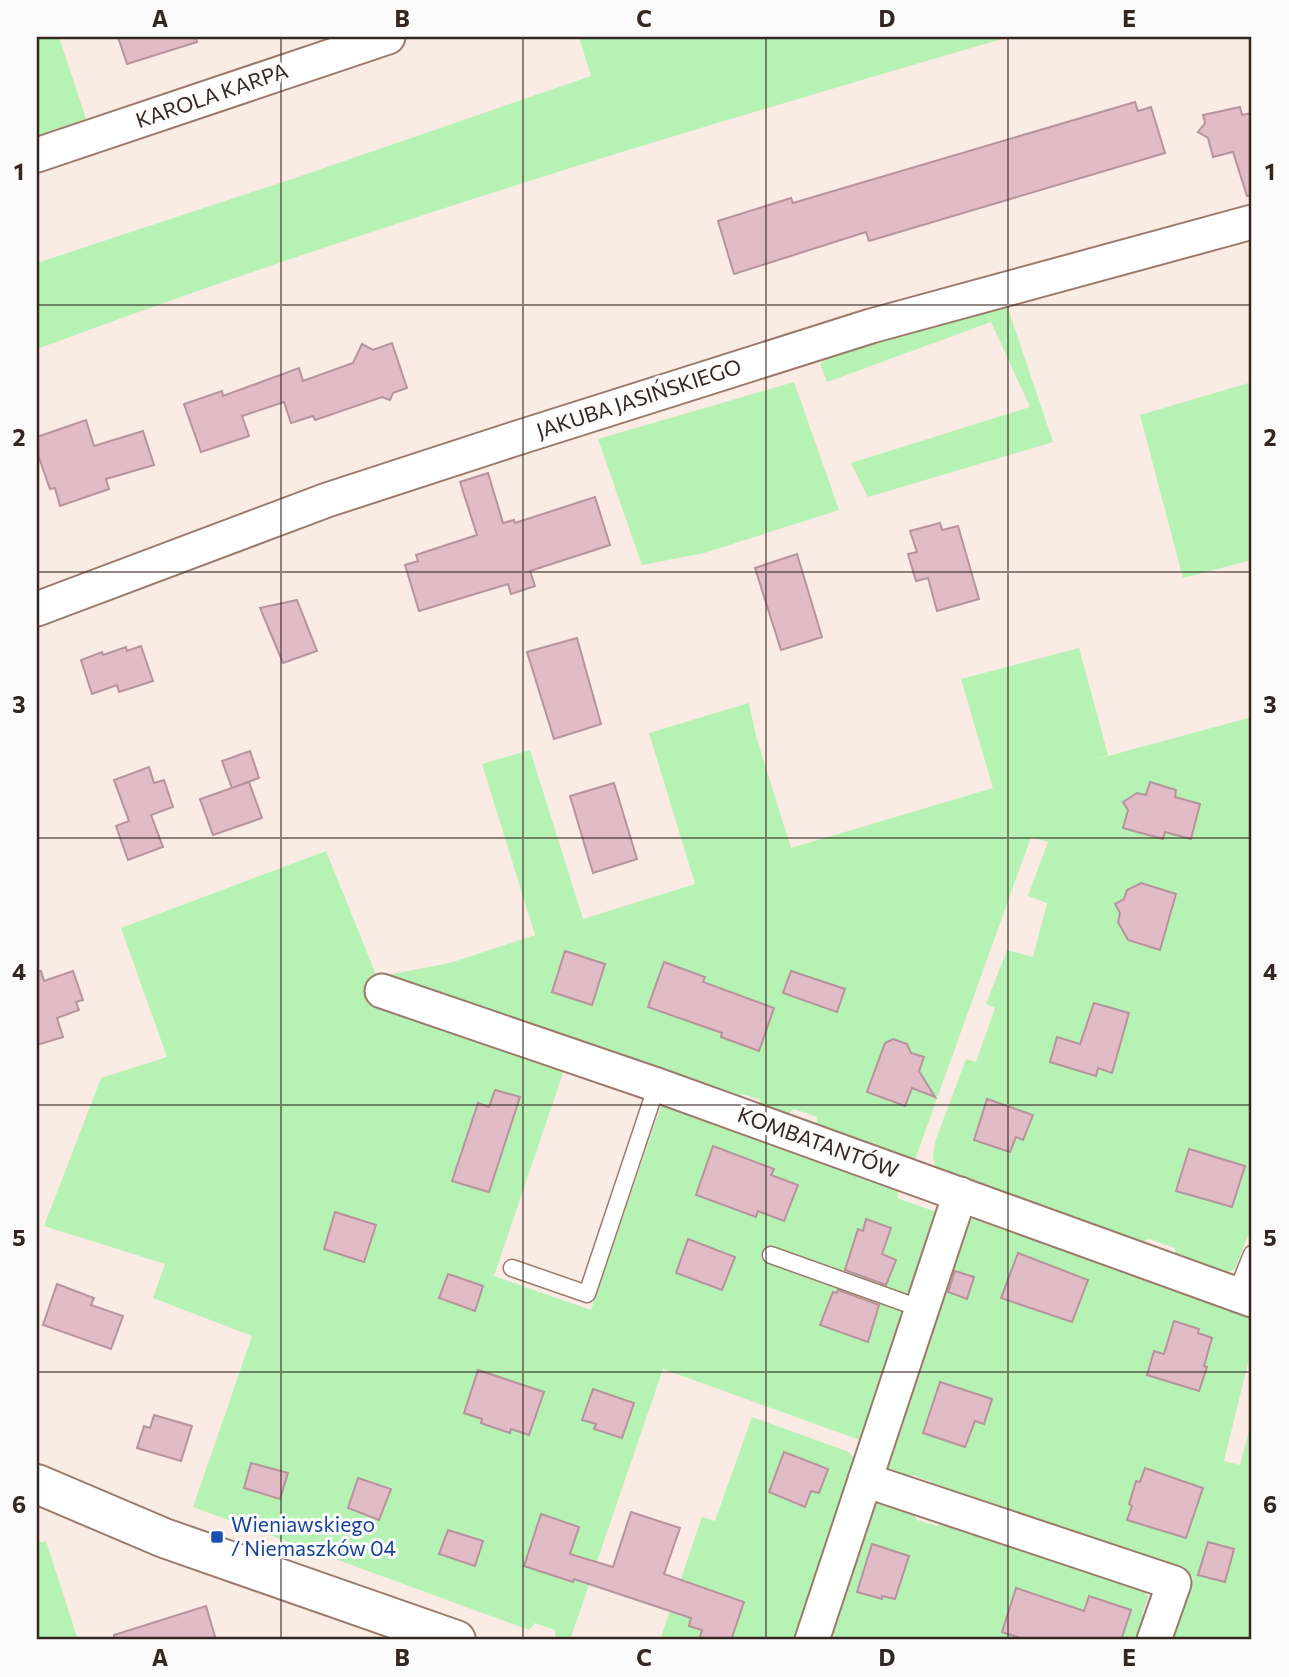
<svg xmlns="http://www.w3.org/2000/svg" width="1289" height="1677" viewBox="0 0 1289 1677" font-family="Commissioner,sans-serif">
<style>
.green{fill:#b6f2b3}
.building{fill:#e1bbc6;stroke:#b7939e;stroke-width:2}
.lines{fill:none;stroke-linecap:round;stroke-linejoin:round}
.lane-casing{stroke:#9b7a6c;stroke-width:19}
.street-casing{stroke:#9b7a6c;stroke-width:37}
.secondary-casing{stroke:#9b7a6c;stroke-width:42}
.lane{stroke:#fff;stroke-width:16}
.street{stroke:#fff;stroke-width:33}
.secondary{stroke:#fff;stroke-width:38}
.grid{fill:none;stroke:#342721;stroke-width:2;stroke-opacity:0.55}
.transit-dot{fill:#1a4fb4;stroke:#fbfbfb;stroke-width:2.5}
.labels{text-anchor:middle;stroke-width:6;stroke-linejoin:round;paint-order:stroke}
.street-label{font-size:21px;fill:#342721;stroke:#fbfbfb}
.transit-label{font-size:21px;fill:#164399;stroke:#fbfbfb;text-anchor:start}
.neatline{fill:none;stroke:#342721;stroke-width:2.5}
.grid-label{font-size:23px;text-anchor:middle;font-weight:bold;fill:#342721}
</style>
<rect width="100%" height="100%" fill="#faebe4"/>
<!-- green -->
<g class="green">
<path d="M37 37H59L89 128 37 145Z"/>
<path d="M579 37H1009C682 132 356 230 37 349V263L295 178 591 76Z"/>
<path d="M1000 300 1009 311 1053 442 868 497 851 463 1030 407 991 322 827 382 820 364 842 346Z"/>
<path d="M794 382 839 510 704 553 642 565 598 439Z"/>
<path d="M1252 382V560L1183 578 1140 415Z"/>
<path d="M1079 648 1108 755 1097 759 1252 717V1225L1235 1269 1218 1276 1176 1261 1175 1248 1149 1239 1132 1246 1020 1208 1014 1195 997 1189 986 1196 937 1175 933 1155 936 1139 966 1059 976 1062 995 1008 986 1004 1007 950 1033 957 1047 903 1028 896 1048 842 1031 837 912 1168 816 1134 817 1117 794 1109 781 1118 762 1110 760 1100 743 1094 734 1100 567 1061 494 1276 591 1310 662 1103 807 1157 901 1185 897 1198 945 1215 868 1443 663 1369 570 1640 555 1639V1630L535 1623 529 1630 193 1507 252 1336 153 1298 165 1264 44 1226 101 1078 167 1057 121 928 326 851 377 977 450 963 535 935 482 764 530 750 583 919 695 884 649 733 749 703 756 736 791 848 993 788 961 679Z"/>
<path d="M972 1207 1252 1309V1346L1224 1461 1240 1465 1252 1419V1640H1171L1193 1577 936 1492 932 1482 912 1475 903 1481 882 1469Z"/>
<path d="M752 1417 849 1452 860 1467 847 1508 835 1514 827 1535 833 1549 804 1640H660L702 1517 715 1521Z"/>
<path d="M872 1498 911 1509 917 1520 937 1526 948 1521 1139 1584 1148 1597 1142 1615 1152 1619 1146 1640H819Z"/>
<path d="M46 1541 78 1640H37V1543Z"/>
</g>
<!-- building -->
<g class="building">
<path d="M118 37H196L197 42 127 64Z"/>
<path d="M1135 102 1138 111 1151 107 1165 153 869 241 866 232 734 274 718 221 791 198 793 203Z"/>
<path d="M1240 107 1242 115 1252 113V195L1247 196 1233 152 1213 157 1208 138 1198 132 1205 123 1203 115Z"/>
<path d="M392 343 407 388 393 393 390 400 382 397 315 420 313 416 291 423 284 402 242 416 249 436 201 452 184 404 222 391 223 396 299 368 303 381 353 363 362 344 373 350Z"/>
<path d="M86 420 94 446 143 431 154 465 106 479 109 489 60 506 55 488 50 489 37 452V437Z"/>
<path d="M488 473 503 523 514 520 515 523 595 497 610 545 530 571 535 586 511 594 508 584 419 611 405 565 418 561 416 555 477 535 460 482Z"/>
<path d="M940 523 942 530 958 526 979 599 937 611 928 578 916 581 908 554 917 552 910 531Z"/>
<path d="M797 554 822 637 781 650 755 568Z"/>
<path d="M297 600 317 651 283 663 260 608Z"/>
<path d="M577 638 601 724 554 739 527 652Z"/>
<path d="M141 646 153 681 119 692 117 685 92 694 81 660 102 652 103 655 126 647 127 651Z"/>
<path d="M250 751 259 778 232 788 222 761Z"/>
<path d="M149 767 154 783 164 780 173 807 151 815 163 847 128 860 116 826 129 821 114 780Z"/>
<path d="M249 782 262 818 213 835 200 799Z"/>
<path d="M1150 782 1176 790 1175 797 1200 804 1191 839 1165 832 1163 839 1123 828 1128 810 1123 802 1137 793 1146 795Z"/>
<path d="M614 783 637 859 593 873 570 796Z"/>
<path d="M1141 883 1176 894 1160 950 1128 940 1118 922 1120 913 1115 904 1124 899 1127 890Z"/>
<path d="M565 951 605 964 592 1005 552 992Z"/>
<path d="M664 962 705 977 703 982 774 1008 759 1051 721 1037 722 1033 648 1007Z"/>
<path d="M41 971 44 981 73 971 83 1000 76 1002 79 1010 57 1018 63 1037 37 1045V972Z"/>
<path d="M791 971 845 989 837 1012 783 993Z"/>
<path d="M1094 1003 1129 1013 1112 1073 1098 1068 1096 1076 1050 1062 1057 1037 1080 1044Z"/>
<path d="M893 1039 907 1044 911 1053 924 1057 919 1071 935 1097 912 1088 905 1106 867 1092 885 1043Z"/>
<path d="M495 1090 520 1097 489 1192 452 1181 478 1103 489 1107Z"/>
<path d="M987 1099 1033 1115 1023 1140 1016 1137 1010 1152 974 1140Z"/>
<path d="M713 1146 774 1169 771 1175 798 1185 784 1221 758 1211 756 1217 696 1195Z"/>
<path d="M1189 1149 1245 1166 1232 1207 1176 1191Z"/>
<path d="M335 1212 376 1225 364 1262 324 1249Z"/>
<path d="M866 1219 891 1228 882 1254 896 1260 886 1285 845 1270 858 1229 863 1231Z"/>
<path d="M688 1239 735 1257 722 1290 676 1273Z"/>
<path d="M1018 1253 1088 1280 1072 1322 1001 1298Z"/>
<path d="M955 1271 974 1277 967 1299 948 1292Z"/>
<path d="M448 1274 483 1286 475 1311 439 1298Z"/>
<path d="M57 1284 94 1298 91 1305 123 1316 111 1349 43 1325Z"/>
<path d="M838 1290 879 1305 868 1342 820 1325 833 1292 837 1293Z"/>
<path d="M1174 1321 1199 1329 1198 1333 1212 1338 1204 1366 1207 1367 1199 1391 1147 1375 1154 1351 1164 1354Z"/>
<path d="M478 1370 544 1392 529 1435 511 1429 510 1433 495 1428 481 1423 482 1419 464 1413Z"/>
<path d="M940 1382 992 1399 984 1424 975 1421 965 1447 923 1433Z"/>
<path d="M593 1389 634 1403 622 1438 594 1429 596 1424 582 1420Z"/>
<path d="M154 1415 192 1426 181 1461 137 1448 144 1426 150 1428Z"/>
<path d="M784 1452 828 1469 819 1493 811 1491 805 1507 769 1492Z"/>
<path d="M251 1463 288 1473 280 1499 244 1488Z"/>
<path d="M1145 1468 1203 1488 1186 1538 1127 1520 1132 1506 1129 1504 1136 1481 1140 1482Z"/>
<path d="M358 1478 391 1489 379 1520 348 1508Z"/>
<path d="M631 1512 680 1528 664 1574 744 1602 731 1640H699L702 1630 689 1626 691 1618 574 1579 573 1582 524 1566 541 1514 579 1527 570 1554 613 1567Z"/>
<path d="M448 1530 483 1541 475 1566 439 1554Z"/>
<path d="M1208 1542 1234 1549 1225 1582 1198 1575Z"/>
<path d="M872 1544 909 1556 895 1599 882 1596V1599L857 1592Z"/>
<path d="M1016 1588 1084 1611 1089 1596 1131 1610 1121 1640H1026L1002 1632Z"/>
<path d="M206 1606 216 1640H114V1635Z"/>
</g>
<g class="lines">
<defs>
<g id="lane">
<path d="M771 1255 922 1309"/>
<path d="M512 1268 587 1294 657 1085"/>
<path d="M1236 1294 1252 1254"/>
</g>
<g id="street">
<path d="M37 155 388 37"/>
<path d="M37 609 327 500 514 439 871 326 1252 222"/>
<path d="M382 991 657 1085 1252 1300"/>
<path d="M865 1480 1174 1583 1154 1640"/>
<path d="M812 1640 960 1194"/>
</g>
<path id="secondary" d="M37 1484 164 1538 456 1640"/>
</defs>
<!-- lane casing -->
<use href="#lane" class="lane-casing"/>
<!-- street casing -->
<use href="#street" class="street-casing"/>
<!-- secondary casing -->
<use href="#secondary" class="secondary-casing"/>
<!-- lane -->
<use href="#lane" class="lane"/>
<!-- street -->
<use href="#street" class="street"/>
<!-- secondary -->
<use href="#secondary" class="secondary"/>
</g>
<!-- grid -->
<path class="grid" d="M281 37V1640M523 37V1640M766 37V1640M1008 37V1640M37 305H1252M37 572H1252M37 838H1252M37 1105H1252M37 1372H1252"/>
<!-- markers -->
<rect class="transit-dot" x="210" y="1530" width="14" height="14" rx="3.5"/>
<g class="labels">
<!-- street labels -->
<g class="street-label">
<text transform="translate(212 96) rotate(-19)" y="7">KAROLA KARPA</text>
<text transform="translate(639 399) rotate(-18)" y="7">JAKUBA JASIŃSKIEGO</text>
<text transform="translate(818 1143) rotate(20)" y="7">KOMBATANTÓW</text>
</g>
<!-- transit labels -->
<g class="transit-label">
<text x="231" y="1532">Wieniawskiego<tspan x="231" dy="24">/ Niemaszków 04</tspan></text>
</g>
</g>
<!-- border -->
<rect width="1289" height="1677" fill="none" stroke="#fbfbfb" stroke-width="77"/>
<rect x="38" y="38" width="1212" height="1600" class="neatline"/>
<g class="grid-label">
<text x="160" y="27">A</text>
<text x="402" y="27">B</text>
<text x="644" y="27">C</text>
<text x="887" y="27">D</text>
<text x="1129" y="27">E</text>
<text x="19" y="180">1</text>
<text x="1270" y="180">1</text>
<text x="19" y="446">2</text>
<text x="1270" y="446">2</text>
<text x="19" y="713">3</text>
<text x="1270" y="713">3</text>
<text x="19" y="980">4</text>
<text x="1270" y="980">4</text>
<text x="19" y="1246">5</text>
<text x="1270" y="1246">5</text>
<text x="19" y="1513">6</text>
<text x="1270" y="1513">6</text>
<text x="160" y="1666">A</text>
<text x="402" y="1666">B</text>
<text x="644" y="1666">C</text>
<text x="887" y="1666">D</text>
<text x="1129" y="1666">E</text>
</g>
</svg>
